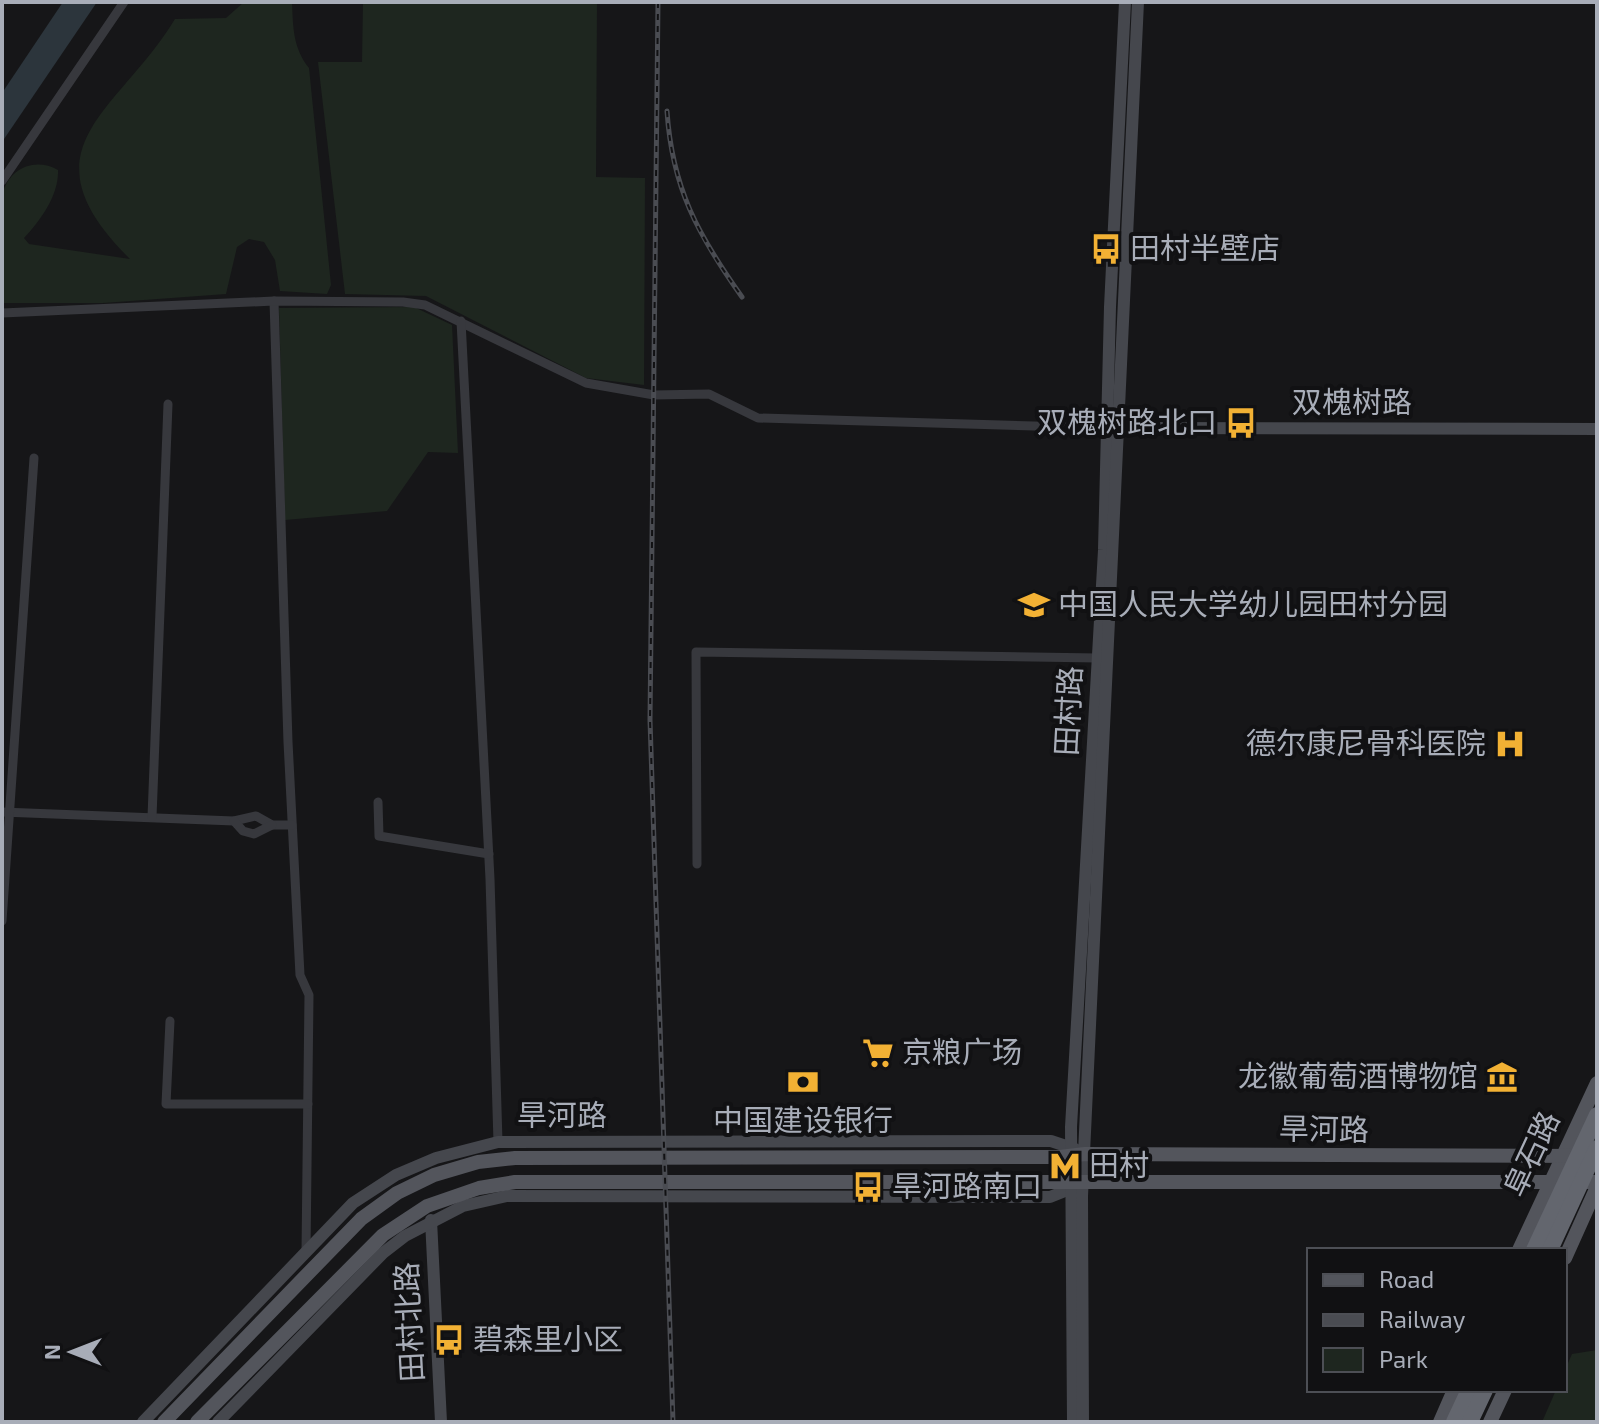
<svg xmlns="http://www.w3.org/2000/svg" width="1599" height="1424" viewBox="0 0 1599 1424" font-family="'Exo 2','Noto Sans SC',sans-serif">
<style>
.green{fill:#1e261f}
.water{fill:#2c353c}
.lines{fill:none;stroke-linecap:round;stroke-linejoin:round}
.street{stroke:#37383d;stroke-width:9}
.secondary{stroke:#45474d;stroke-width:12}
.primary{stroke:#53555c;stroke-width:14}
.highway{stroke:#63666e;stroke-width:16}
.rail-casing{stroke:#4a4c52;stroke-width:5}
.rail{stroke:#111113;stroke-width:2;stroke-dasharray:6;stroke-linecap:butt}
.highway-bridge{stroke:#63666e;stroke-width:16}
.labels{text-anchor:middle;stroke-width:8;stroke-linejoin:round;paint-order:stroke}
.poi-label{font-size:30px;fill:#a8adb8;stroke:#111113;text-anchor:start}
.street-label{font-size:30px;fill:#a8adb8;stroke:#111113}
</style>
<rect width="100%" height="100%" fill="#161618"/>
<!-- green -->
<g class="green">
<path d="M244 2H292C293 27 293 48 309 68L331 285 327 294 280 291 275 260 264 242 249 239 237 247 226 294 103 303H2C2 273 0 223 2 196 8 168 35 157 58 170 59 195 41 220 24 238L29 244 130 259C18 148 118 113 175 19L226 18Z"/>
<path d="M363 2H597L596 177 645 178 644 385 586 378 426 296 345 294 318 62H362Z"/>
<path d="M414 307 452 325 458 453 428 452 387 511 285 520 279 308Z"/>
<path d="M1597 1350V1422H1542L1556 1390H1565V1370L1572 1354Z"/>
</g>
<!-- water -->
<path class="water" d="M63 2H97L2 142V93Z"/>
<g class="lines">
<!-- street -->
<g class="street">
<path d="M2 181 124 2"/>
<path d="M274 301 288 742 300 975 309 995 306 1252"/>
<path d="M2 313 274 301 403 302 425 305 586 383 654 395 709 394 758 418 1107 428"/>
<path d="M461 321 490 879 498 1142"/>
<path d="M378 802 379 836 489 854"/>
<path d="M2 812 234 821 256 816 272 825H292"/>
<path d="M152 817 168 404"/>
<path d="M234 821 243 831 254 834 272 825"/>
<path d="M697 864 696 652 1098 658"/>
<path d="M2 921 34 458"/>
<path d="M170 1021 166 1104H308"/>
</g>
<!-- secondary -->
<g class="secondary">
<path d="M1112 428 1597 429"/>
<path d="M431 1220 441 1422"/>
<path d="M143 1422 353 1203 396 1175 436 1158 498 1142 1051 1141 1075 1149"/>
<path d="M218 1422 383 1253 405 1236 463 1206 507 1196 1050 1197 1075 1187"/>
<path d="M1073 1422 1071 1127 1104 550 1110 307 1125 2"/>
<path d="M1083 1422 1082 1196 1138 2"/>
</g>
<!-- primary -->
<g class="primary">
<path d="M1519 1250 1597 1083"/>
<path d="M1565 1258 1597 1187"/>
<path d="M164 1422 361 1219 397 1193 434 1175 478 1162 515 1158 1060 1157 1085 1154 1585 1156"/>
<path d="M197 1422 383 1235 427 1206 479 1188 515 1182H1597"/>
<path d="M1440 1422 1454 1390"/>
<path d="M1490 1422 1505 1390"/>
</g>
<!-- highway -->
<g class="highway">
<path d="M1454 1422 1469 1390"/>
<path d="M1470 1422 1485 1390"/>
</g>
<defs>
<g id="rail">
<path d="M658 2 650 720 673 1422"/>
<path d="M667 111C672 188 698 235 742 297"/>
</g>
</defs>
<!-- rail casing -->
<use href="#rail" class="rail-casing"/>
<!-- rail -->
<use href="#rail" class="rail"/>
<!-- highway-bridge -->
<g class="highway-bridge">
<path d="M1534 1250 1597 1115"/>
<path d="M1550 1250 1597 1148"/>
</g>
</g>
<!-- icons -->
<defs>
<symbol id="bus-bare" viewBox="-9 -9 18 18"><path d="M-5-6H5V4H4V6H2V4H-2V6H-4V4H-5ZM-3.5-4V0h7V-4ZM-3.5 1.2v1.5H-2V1.2ZM2 1.2v1.5H3.5V1.2Z" fill="#f2b134" stroke="#111113" stroke-width="2.5" paint-order="stroke"/></symbol>
<symbol id="school-bare" viewBox="-9 -9 18 18"><path d="M0-5L7-2L0 1L-7-2ZM-4 1L0 2.5L4 1V4Q0 6-4 4Z" fill="#f2b134" stroke="#111113" stroke-width="2.5" paint-order="stroke"/></symbol>
<symbol id="hospital-bare" viewBox="-9 -9 18 18"><path d="M-5-5h3v3.5h4V-5h3V5h-3V1.5h-4V5h-3Z" fill="#f2b134" stroke="#111113" stroke-width="2.5" paint-order="stroke"/></symbol>
<symbol id="supermarket-bare" viewBox="-9 -9 18 18"><path d="M-6-5.5h2.5l.6 2H6L4.5 2H-2.5L-4.4-4H-6ZM-1.5 3.2a1.3 1.3 0 1 0 .1 0ZM3 3.2a1.3 1.3 0 1 0 .1 0Z" fill="#f2b134" stroke="#111113" stroke-width="2.5" paint-order="stroke"/></symbol>
<symbol id="museum-bare" viewBox="-9 -9 18 18"><path d="M0-6L6-3V-2H-6V-3ZM-5-1h2V3h-2ZM-1-1h2V3h-2ZM3-1h2V3H3ZM-6 4H6V6H-6Z" fill="#f2b134" stroke="#111113" stroke-width="2.5" paint-order="stroke"/></symbol>
<symbol id="bank-bare" viewBox="-9 -9 18 18"><path d="M-6-4H6V4H-6ZM0-2.3a2.3 2.3 0 1 0 0 4.6a2.3 2.3 0 1 0 0-4.6Z" fill="#f2b134" stroke="#111113" stroke-width="2.5" paint-order="stroke"/></symbol>
<symbol id="metro-bare" viewBox="-9 -9 18 18"><path d="M-5.5 5V-5H-3L0 0L3-5H5.5V5H3V-.5L0 4L-3-.5V5Z" fill="#f2b134" stroke="#111113" stroke-width="2.5" paint-order="stroke"/></symbol>
</defs>
<g fill-rule="evenodd">
<use href="#bus-bare" x="1084" y="227" width="44" height="44"/>
<use href="#bus-bare" x="1219" y="401" width="44" height="44"/>
<use href="#school-bare" x="1012" y="583" width="44" height="44"/>
<use href="#hospital-bare" x="1488" y="722" width="44" height="44"/>
<use href="#supermarket-bare" x="856" y="1031" width="44" height="44"/>
<use href="#museum-bare" x="1480" y="1055" width="44" height="44"/>
<use href="#bank-bare" x="781" y="1060" width="44" height="44"/>
<use href="#metro-bare" x="1043" y="1144" width="44" height="44"/>
<use href="#bus-bare" x="846" y="1165" width="44" height="44"/>
<use href="#bus-bare" x="427" y="1318" width="44" height="44"/>
</g>
<g class="labels">
<!-- poi labels -->
<g class="poi-label">
<text x="1130" y="259">田村半壁店</text>
<text x="1217" y="433" text-anchor="end">双槐树路北口</text>
<text x="1058" y="615">中国人民大学幼儿园田村分园</text>
<text x="1486" y="754" text-anchor="end">德尔康尼骨科医院</text>
<text x="902" y="1063">京粮广场</text>
<text x="1478" y="1087" text-anchor="end">龙徽葡萄酒博物馆</text>
<text x="803" y="1131" text-anchor="middle">中国建设银行</text>
<text x="1089" y="1176">田村</text>
<text x="892" y="1197">旱河路南口</text>
<text x="473" y="1350">碧森里小区</text>
</g>
<!-- street labels -->
<g class="street-label">
<text x="1352" y="413">双槐树路</text>
<text transform="translate(1069 711) rotate(-87)" y="10">田村路</text>
<text x="562" y="1126">旱河路</text>
<text transform="translate(1324 1130) rotate(1)" y="10">旱河路</text>
<text transform="translate(1532 1154) rotate(-65)" y="10">阜石路</text>
<text transform="translate(410 1322) rotate(-93)" y="10">田村北路</text>
</g>
</g>
<!-- border -->
<rect width="1599" height="1424" fill="none" stroke="#a8adb8" stroke-width="8"/>
<!-- legend -->
<rect x="1307" y="1248" width="260" height="144" fill="#111113" stroke="#4d4f55" stroke-width="2"/>
<rect x="1323" y="1274" width="40" height="12" fill="#53555c" stroke="#4d4f55" stroke-width="2"/>
<text x="1379" y="1288" font-size="24" fill="#a8adb8">Road</text>
<rect x="1323" y="1314" width="40" height="12" fill="#4a4c52" stroke="#4d4f55" stroke-width="2"/>
<text x="1379" y="1328" font-size="24" fill="#a8adb8">Railway</text>
<rect x="1323" y="1348" width="40" height="24" fill="#1e261f" stroke="#4d4f55" stroke-width="2"/>
<text x="1379" y="1368" font-size="24" fill="#a8adb8">Park</text>
<!-- north arrow -->
<g transform="translate(72 1352) rotate(270)" stroke="#111113" stroke-width="6" paint-order="stroke">
<path d="M0-6L14 30L0 20L-14 30Z" fill="#a8adb8"/>
<text y="-12" font-size="22" font-weight="bold" text-anchor="middle" fill="#a8adb8">N</text>
</g>
</svg>
